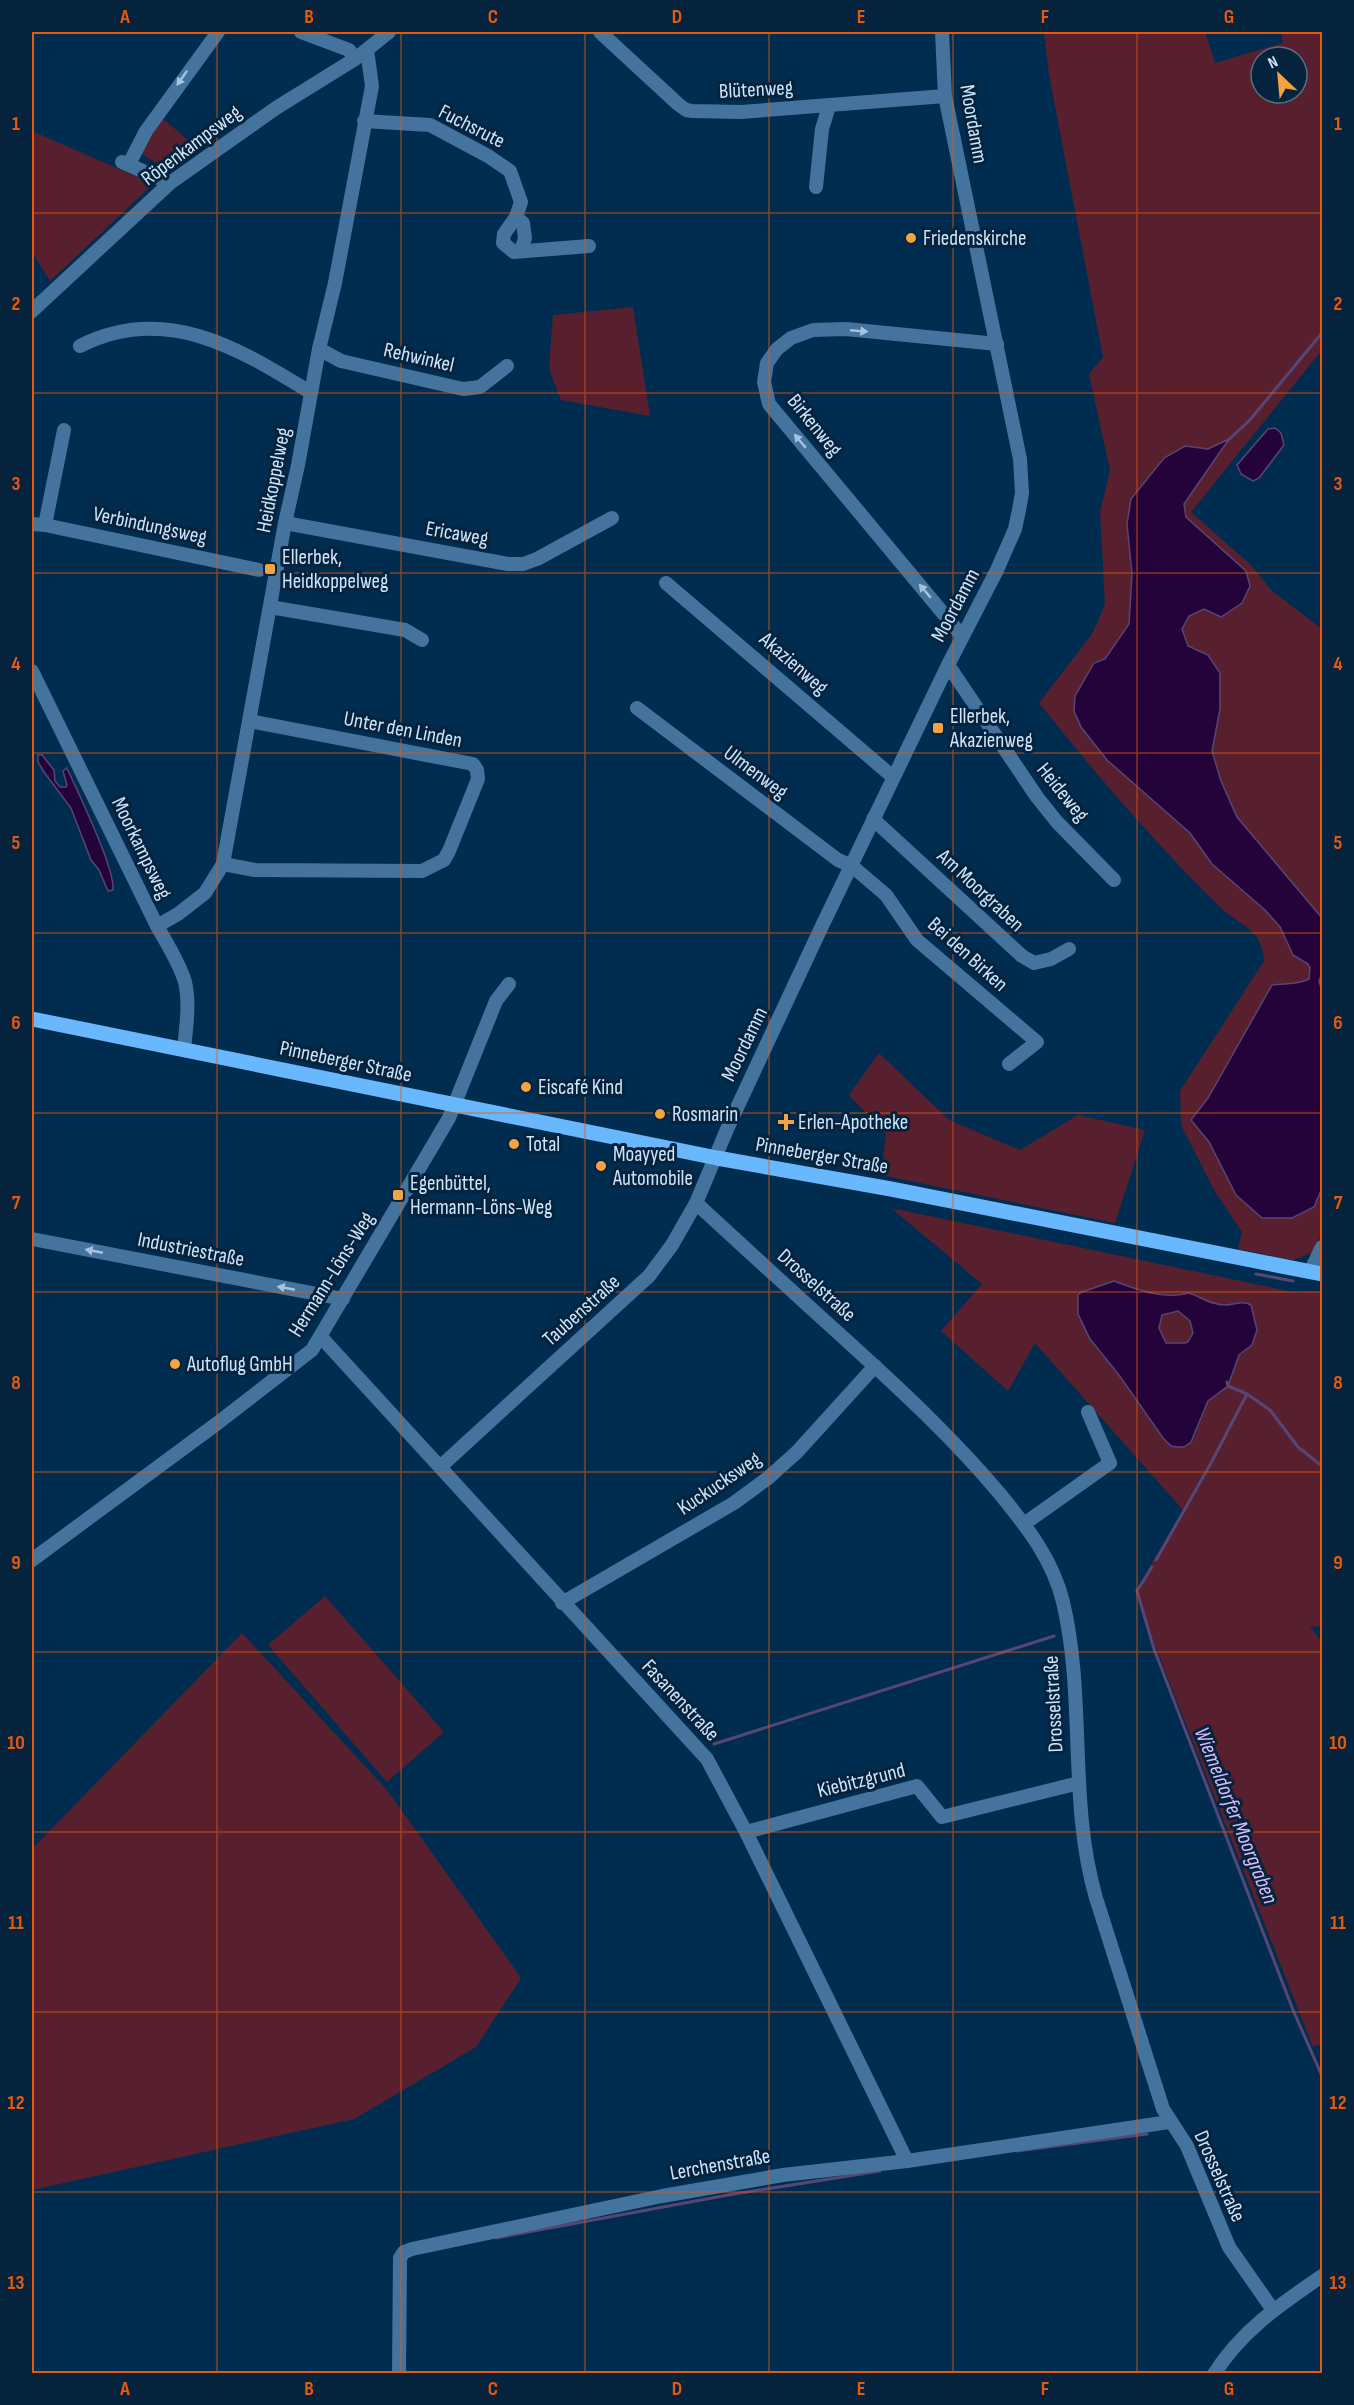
<svg xmlns="http://www.w3.org/2000/svg" width="1354" height="2405" viewBox="0 0 1354 2405" font-family="'Sofia Sans Condensed',sans-serif">
<style>
.green{fill:#58202e;fill-rule:evenodd}
.water{fill:#24023a;stroke:#574674;stroke-width:1.5;fill-rule:evenodd}
.lines{fill:none;stroke-linecap:round;stroke-linejoin:round}
.stream{stroke:#574674;stroke-width:3}
.minor{stroke:#44739d;stroke-width:14}
.major{stroke:#69b8fd;stroke-width:15}
.oneway{fill:#a5c3df}
.grid{fill:none;stroke:#e8590c;stroke-width:1.5;stroke-opacity:0.55}
.poi-dot{fill:#f4a344;stroke:#05233c;stroke-width:2}
.labels{text-anchor:middle;stroke-width:6;stroke-linejoin:round;paint-order:stroke}
.street-label{font-size:21px;fill:#cee5fb;stroke:#05233c}
.poi-label{font-size:21px;fill:#cee5fb;stroke:#05233c;text-anchor:start}
.water-label{font-size:22px;font-style:italic;fill:#d9bafa;stroke:#05233c}
.neatline{fill:none;stroke:#e8590c;stroke-width:2}
.grid-label{font-size:20px;text-anchor:middle;font-weight:bold;fill:#e8590c}
</style>
<rect width="100%" height="100%" fill="#002d4f"/>
<!-- green -->
<g class="green">
<path d="M1044 32H1205L1215 63 1283 43 1281 32H1322V350L1191 512 1251 565 1271 590 1322 629V918L1237 817 1221 781 1212 751 1214 731 1208 655 1188 646 1182 628 1189 616 1204 609 1246 571 1186 517 1184 504 1227 440 1208 449 1185 446 1127 524 1132 574 1129 624 1105 659 1094 663C1080 691 1068 695 1081 727L1190 832 1212 864 1265 910 1280 927 1293 955 1308 964 1310 968 1309 979C1299 984 1284 983 1272 986L1208 1098 1192 1120 1209 1142 1223 1167 1292 1218 1314 1207 1322 1188V1233L1312 1253 1293 1260 1238 1249 1242 1232 1214 1190 1181 1125 1180 1091 1264 961C1263 928 1239 926 1218 905 1154 842 1095 773 1039 703L1092 634 1105 604 1100 512 1110 470 1089 374 1103 357 1049 75ZM1261 57H1297V93H1261Z"/>
<path d="M161 117 196 147 167 169 140 153Z"/>
<path d="M32 131 153 184 50 281 32 252Z"/>
<path d="M633 307 650 416 561 400 549 369 553 315Z"/>
<path d="M879 1053 949 1120 1020 1150 1078 1115 1145 1130 1115 1223 881 1175 886 1134 849 1095Z"/>
<path d="M891 1208 1298 1293 1310 1291 1322 1293V1626L1310 1627 1322 1642V2044L1313 2047 1156 1648 1136 1590 1183 1510 1035 1343 1008 1391 941 1331 982 1284ZM1114 1281C1139 1290 1163 1300 1189 1293L1203 1301 1219 1304 1251 1305 1257 1330 1246 1351 1239 1355 1232 1377 1225 1388 1217 1392 1208 1401 1195 1436 1191 1442 1184 1447 1157 1431 1119 1375 1098 1351 1078 1314V1296L1082 1292Z"/>
<path d="M1178 1311 1190 1321 1193 1333 1188 1342 1185 1343H1165L1159 1328 1162 1315Z"/>
<path d="M325 1596 444 1732 387 1782 268 1645Z"/>
<path d="M242 1633 387 1790 521 1978 476 2047 354 2119 32 2190V1849Z"/>
</g>
<!-- water -->
<g class="water">
<path d="M1275 428 1281 433 1284 445 1259 478 1253 481 1241 474 1237 465 1268 429Z"/>
<path d="M1229 439 1184 504 1186 517 1246 571 1250 586 1242 603 1221 617 1204 609 1189 616 1182 629 1188 646 1208 655 1220 673V709L1212 751 1221 781 1237 817 1322 918V973L1319 981 1322 991V1188L1314 1207 1292 1218H1262L1236 1195 1209 1142 1191 1120 1208 1098 1272 985C1284 983 1299 985 1309 979L1310 968 1308 964 1293 955 1280 927 1265 910 1212 864 1190 833 1107 760 1081 727 1074 711 1075 696 1094 663 1105 659 1129 624 1132 574 1127 524 1131 499 1164 458 1185 446 1208 449Z"/>
<path d="M38 755H42L54 770 55 781 60 787H66L67 785 63 771 67 768C78 793 115 868 113 890L108 891 99 870 91 860 71 808 44 772 38 762Z"/>
<path d="M1114 1281C1139 1290 1163 1300 1189 1293 1201 1297 1211 1305 1226 1305 1235 1305 1242 1300 1251 1305L1257 1330 1252 1345 1239 1355 1228 1386 1208 1401 1191 1442 1184 1447H1178L1171 1446 1163 1438 1119 1375 1090 1339 1078 1314V1295L1082 1292ZM1178 1311 1190 1321 1193 1333 1188 1342 1185 1343H1166L1159 1328 1162 1315Z"/>
</g>
<g class="lines">
<!-- stream -->
<g class="stream">
<path d="M1227 441 1249 421 1322 333"/>
<path d="M1256 1274 1293 1281"/>
<path d="M1227 1382 1228 1386 1247 1394 1270 1410 1298 1447 1322 1466"/>
<path d="M1156 1560 1211 1463 1247 1394"/>
<path d="M1152 1567 1137 1591 1154 1649 1293 2010 1322 2076"/>
<path d="M714 1744 1054 1636"/>
<path d="M1017 2151 1147 2134"/>
<path d="M496 2238 728 2195 880 2171"/>
</g>
<!-- minor -->
<g class="minor">
<path d="M301 32 349 50 355 59"/>
<path d="M600 32 678 104 686 110 692 111 741 112 945 96"/>
<path d="M364 121 430 125 488 156 510 171 521 202 516 217 504 234 503 243 514 252 589 246"/>
<path d="M122 162 170 183"/>
<path d="M129 164 146 131 218 32"/>
<path d="M816 187 822 129 829 106"/>
<path d="M516 217 523 223 525 238 521 251"/>
<path d="M32 311 170 183 276 108 355 59 389 32"/>
<path d="M80 346C165 303 238 348 310 392"/>
<path d="M319 349 341 361 463 389 480 387 507 366"/>
<path d="M285 523 508 564H523L537 559 612 518"/>
<path d="M32 524 45 525 259 570"/>
<path d="M45 525 64 430"/>
<path d="M666 583 893 777"/>
<path d="M270 607 405 630 422 640"/>
<path d="M962 636 769 404 764 382 767 363 777 349 791 338 813 330 846 329 997 344"/>
<path d="M948 665 1037 797 1057 822 1114 880"/>
<path d="M32 671 157 926C167 944 179 962 185 982 190 1003 186 1028 184 1049"/>
<path d="M637 708 838 860 852 866 886 895 917 940 1037 1042 1009 1064"/>
<path d="M873 819 1022 956 1034 963 1051 959 1069 949"/>
<path d="M223 864 255 870 422 871 444 860 449 851 478 779 477 770 473 764 250 721"/>
<path d="M157 926 178 914 205 893 223 864 285 523 298 465 319 349 335 283 372 86 367 50"/>
<path d="M696 1203C746 1249 796 1295 846 1340 900 1389 953 1438 1000 1494 1027 1527 1053 1560 1063 1602 1086 1699 1068 1802 1096 1898L1163 2109 1187 2146 1229 2247 1273 2310"/>
<path d="M32 1239 343 1299"/>
<path d="M1310 1272 1322 1247"/>
<path d="M321 1337 707 1759 746 1832 907 2161"/>
<path d="M440 1467 649 1276 672 1245 696 1203 728 1127 821 928 948 665 997 570 1015 529 1019 510 1022 493 1020 459 945 96 942 32"/>
<path d="M1024 1524 1110 1463 1088 1412"/>
<path d="M32 1560 219 1422 312 1350 449 1118 496 1001 509 984"/>
<path d="M562 1603 734 1503 768 1478 797 1452 875 1366"/>
<path d="M746 1832 917 1786 942 1817 1079 1783"/>
<path d="M399 2374 400 2258 404 2252 412 2249 662 2196 783 2175 907 2161 1169 2122"/>
<path d="M1214 2374C1242 2330 1281 2304 1322 2276"/>
</g>
<!-- major -->
<path class="major" d="M32 1019 717 1158 891 1189 1322 1274"/>
</g>
<!-- one-way arrows -->
<defs><path id="oneway-solid" d="M-6-.8H1V-3.2L6.5 0L1 3.2V.8H-6Z" transform="scale(1.5)"/></defs>
<g class="oneway">
<use href="#oneway-solid" transform="translate(182 78) rotate(125)"/>
<use href="#oneway-solid" transform="translate(859 331) rotate(5)"/>
<use href="#oneway-solid" transform="translate(800 441) rotate(-130)"/>
<use href="#oneway-solid" transform="translate(925 591) rotate(-130)"/>
<use href="#oneway-solid" transform="translate(94 1251) rotate(-169)"/>
<use href="#oneway-solid" transform="translate(286 1288) rotate(-169)"/>
</g>
<!-- grid -->
<path class="grid" d="M217 32V2374M401 32V2374M585 32V2374M769 32V2374M953 32V2374M1137 32V2374M32 213H1322M32 393H1322M32 573H1322M32 753H1322M32 933H1322M32 1113H1322M32 1292H1322M32 1472H1322M32 1652H1322M32 1832H1322M32 2012H1322M32 2192H1322"/>
<!-- markers -->
<g class="poi-dot">
<circle cx="911" cy="238" r="6"/>
<rect x="264" y="563" width="12" height="12" rx="3"/>
<rect x="932" y="722" width="12" height="12" rx="3"/>
<circle cx="526" cy="1087" r="6"/>
<circle cx="660" cy="1114" r="6"/>
<path d="M783 1113h6v6h6v6h-6v6h-6v-6h-6v-6h6z"/>
<circle cx="514" cy="1144" r="6"/>
<circle cx="601" cy="1166" r="6"/>
<rect x="392" y="1189" width="12" height="12" rx="3"/>
<circle cx="175" cy="1364" r="6"/>
</g>
<g class="labels">
<!-- street labels -->
<g class="street-label">
<text transform="translate(756 89) rotate(-3)" y="7">Blütenweg</text>
<text transform="translate(974 124) rotate(80)" y="7">Moordamm</text>
<text transform="translate(472 126) rotate(27)" y="7">Fuchsrute</text>
<text transform="translate(191 145) rotate(-37)" y="7">Röpenkampsweg</text>
<text transform="translate(419 357) rotate(13)" y="7">Rehwinkel</text>
<text transform="translate(815 425) rotate(51)" y="7">Birkenweg</text>
<text transform="translate(273 480) rotate(-79)" y="7">Heidkoppelweg</text>
<text transform="translate(150 525) rotate(12)" y="7">Verbindungsweg</text>
<text transform="translate(457 533) rotate(10)" y="7">Ericaweg</text>
<text transform="translate(955 605) rotate(-62)" y="7">Moordamm</text>
<text transform="translate(794 663) rotate(41)" y="7">Akazienweg</text>
<text transform="translate(403 729) rotate(11)" y="7">Unter den Linden</text>
<text transform="translate(756 772) rotate(37)" y="7">Ulmenweg</text>
<text transform="translate(1063 792) rotate(51)" y="7">Heideweg</text>
<text transform="translate(142 848) rotate(64)" y="7">Moorkampsweg</text>
<text transform="translate(981 890) rotate(43)" y="7">Am Moorgraben</text>
<text transform="translate(968 954) rotate(42)" y="7">Bei den Birken</text>
<text transform="translate(744 1044) rotate(-64)" y="7">Moordamm</text>
<text transform="translate(346 1061) rotate(12)" y="7">Pinneberger Straße</text>
<text transform="translate(822 1155) rotate(10)" y="7">Pinneberger Straße</text>
<text transform="translate(191 1249) rotate(11)" y="7">Industriestraße</text>
<text transform="translate(331 1274) rotate(-58)" y="7">Hermann-Löns-Weg</text>
<text transform="translate(817 1285) rotate(42)" y="7">Drosselstraße</text>
<text transform="translate(581 1310) rotate(-42)" y="7">Taubenstraße</text>
<text transform="translate(719 1483) rotate(-34)" y="7">Kuckucksweg</text>
<text transform="translate(681 1700) rotate(47)" y="7">Fasanenstraße</text>
<text transform="translate(1053 1704) rotate(-93)" y="7">Drosselstraße</text>
<text transform="translate(861 1780) rotate(-14)" y="7">Kiebitzgrund</text>
<text transform="translate(720 2164) rotate(-10)" y="7">Lerchenstraße</text>
<text transform="translate(1220 2176) rotate(66)" y="7">Drosselstraße</text>
</g>
<!-- poi labels -->
<g class="poi-label">
<text x="923" y="245">Friedenskirche</text>
<text x="282" y="564">Ellerbek,<tspan x="282" dy="24">Heidkoppelweg</tspan></text>
<text x="950" y="723">Ellerbek,<tspan x="950" dy="24">Akazienweg</tspan></text>
<text x="538" y="1094">Eiscafé Kind</text>
<text x="672" y="1121">Rosmarin</text>
<text x="798" y="1129">Erlen-Apotheke</text>
<text x="526" y="1151">Total</text>
<text x="613" y="1161">Moayyed<tspan x="613" dy="24">Automobile</tspan></text>
<text x="410" y="1190">Egenbüttel,<tspan x="410" dy="24">Hermann-Löns-Weg</tspan></text>
<text x="187" y="1371">Autoflug GmbH</text>
</g>
<!-- water labels -->
<g class="water-label">
<text transform="translate(1237 1815) rotate(68)" y="8">Wiemeldorfer Moorgraben</text>
</g>
</g>
<!-- border -->
<rect width="1354" height="2405" fill="none" stroke="#05233c" stroke-width="66"/>
<!-- north arrow -->
<g transform="translate(1279 75) rotate(334)"><circle r="28" fill="#05233c" stroke="#557188" stroke-width="1.5"/>
<path d="M0-4.5L10 22L0 15L-10 22Z" fill="#f4a344"/>
<text y="-9" font-size="16" font-weight="bold" text-anchor="middle" fill="#cee5fb">N</text>
</g>
<rect x="33" y="33" width="1288" height="2339" class="neatline"/>
<g class="grid-label">
<text x="125" y="23">A</text>
<text x="309" y="23">B</text>
<text x="493" y="23">C</text>
<text x="677" y="23">D</text>
<text x="861" y="23">E</text>
<text x="1045" y="23">F</text>
<text x="1229" y="23">G</text>
<text x="16" y="130">1</text>
<text x="1338" y="130">1</text>
<text x="16" y="310">2</text>
<text x="1338" y="310">2</text>
<text x="16" y="490">3</text>
<text x="1338" y="490">3</text>
<text x="16" y="670">4</text>
<text x="1338" y="670">4</text>
<text x="16" y="849">5</text>
<text x="1338" y="849">5</text>
<text x="16" y="1029">6</text>
<text x="1338" y="1029">6</text>
<text x="16" y="1209">7</text>
<text x="1338" y="1209">7</text>
<text x="16" y="1389">8</text>
<text x="1338" y="1389">8</text>
<text x="16" y="1569">9</text>
<text x="1338" y="1569">9</text>
<text x="16" y="1749">10</text>
<text x="1338" y="1749">10</text>
<text x="16" y="1929">11</text>
<text x="1338" y="1929">11</text>
<text x="16" y="2109">12</text>
<text x="1338" y="2109">12</text>
<text x="16" y="2289">13</text>
<text x="1338" y="2289">13</text>
<text x="125" y="2395">A</text>
<text x="309" y="2395">B</text>
<text x="493" y="2395">C</text>
<text x="677" y="2395">D</text>
<text x="861" y="2395">E</text>
<text x="1045" y="2395">F</text>
<text x="1229" y="2395">G</text>
</g>
</svg>
